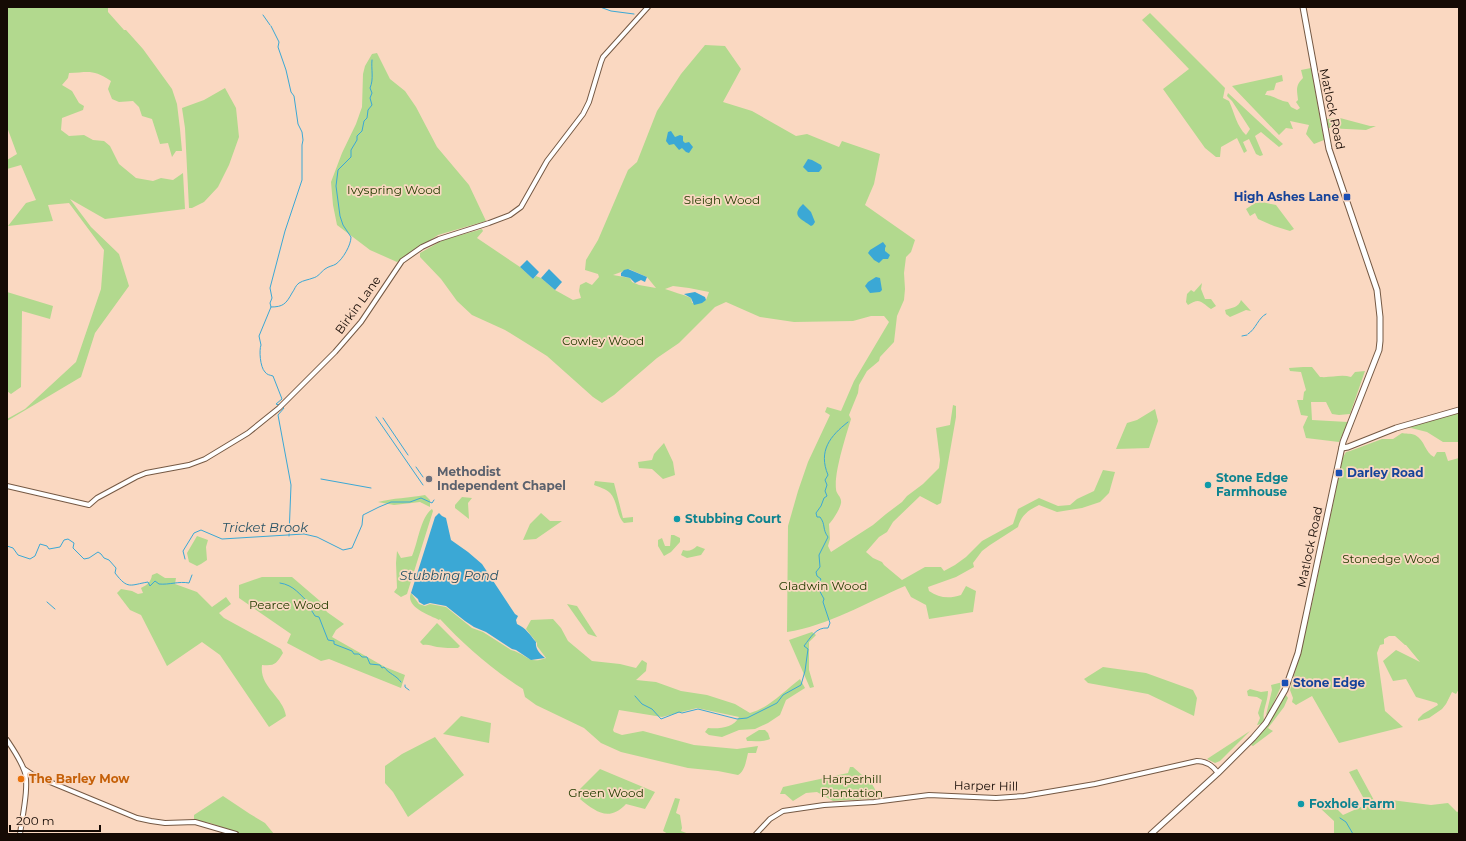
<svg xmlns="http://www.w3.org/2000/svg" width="1466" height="841" viewBox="0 0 1466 841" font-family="Montserrat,sans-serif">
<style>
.green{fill:#b2d98e;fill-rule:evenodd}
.water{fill:#3ba8d5}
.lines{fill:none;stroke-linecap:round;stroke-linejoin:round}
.stream{stroke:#3ba8d5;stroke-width:1}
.minor-casing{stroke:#755944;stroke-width:6}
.major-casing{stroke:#755944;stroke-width:7}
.minor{stroke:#fff;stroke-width:4}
.major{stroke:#fff;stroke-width:5}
.transit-dot{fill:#1a4fb4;stroke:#fad8c1;stroke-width:1.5}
.worship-dot{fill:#6b7280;stroke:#fad8c1;stroke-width:1.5}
.culture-dot{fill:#0f9aa8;stroke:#fad8c1;stroke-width:1.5}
.food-dot{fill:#e8710a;stroke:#fad8c1;stroke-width:1.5}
.labels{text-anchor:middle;stroke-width:3.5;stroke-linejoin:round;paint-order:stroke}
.street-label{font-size:12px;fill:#150a04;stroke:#fad8c1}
.park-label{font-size:12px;fill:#233c00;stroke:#fad8c1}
.transit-label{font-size:12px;font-weight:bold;fill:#164399;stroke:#fad8c1;text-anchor:start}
.worship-label{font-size:12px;font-weight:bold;fill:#5b616d;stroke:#fad8c1;text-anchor:start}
.culture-label{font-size:12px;font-weight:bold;fill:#0d838f;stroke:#fad8c1;text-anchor:start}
.food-label{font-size:12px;font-weight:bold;fill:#c56008;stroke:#fad8c1;text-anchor:start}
.water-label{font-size:13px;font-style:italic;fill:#265265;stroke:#fad8c1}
</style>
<rect width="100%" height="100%" fill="#fad8c1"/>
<!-- green -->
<g class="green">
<path d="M7 7H108V12L124 30H126L143 49 172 89 177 104 180 129 182 151H176L172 157 168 143 160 144 152 119 142 116 139 107 133 101 119 102 112 99 108 89 111 81C93 69 90 72 69 73L68 78 62 85 72 91 79 103 84 106 83 110 62 118 61 130 69 136 84 135 93 140 104 141 110 146 119 164 136 178 153 181 161 178 173 180 183 173 185 209 105 219 70 199 91 227 119 254 129 286 95 333 81 377 7 421V419L25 409 76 362 101 289 104 250 69 203 48 205 53 221 8 226 26 203 36 200 21 165 7 169V160L17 154 7 127Z"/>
<path d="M1150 13 1225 88 1223 98 1229 101C1234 112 1237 127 1246 135L1250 129 1232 101 1227 96 1228 93 1283 144 1279 147 1261 132 1255 136 1263 155 1260 156 1256 154 1249 139 1243 142 1247 151 1244 153 1237 138 1221 147 1220 157H1216L1205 148 1163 89 1189 69 1142 20Z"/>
<path d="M705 45 725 46 741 69 723 102 752 111 796 136 807 134 839 147 842 141 880 154 874 184 865 205 915 240 911 252 906 257 904 273 905 289 904 300 897 316 894 342 880 357 879 361 867 371 859 385 858 393 849 415 851 419C846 436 834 472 836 489 836 494 842 497 841 503 840 509 833 520 829 524L830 539 828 546 831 552 873 525 886 514 902 502 907 496 923 484 939 468 940 460 936 428 950 425 953 405 956 406V417L941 503 937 505 920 496 893 522 887 532 879 537 866 552 873 558 882 562 884 565 902 580 925 567H941L944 571 955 565 966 557 982 541 1013 524 1018 509 1039 498 1058 506 1070 505 1077 499 1094 491 1103 470 1115 472 1109 493 1100 502 1082 508 1057 512 1039 505C1028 510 1021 516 1018 527L990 545 982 551 973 563 974 567 956 577 928 587 929 591C939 598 949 599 961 595L966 586 976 591 973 612 929 619 926 605 911 597 905 586C868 602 827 626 787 632L788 526 798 491 808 462 830 415 825 412 827 407 841 411 854 381 889 322 884 316H871L853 321 794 322 760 317 726 302 715 307 679 343 657 358 614 395 602 403 593 397 547 356 505 330 472 315 457 301 441 279 420 257V253L443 240 482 229 483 231 477 238 520 267 533 279 536 276 541 278 555 290 573 300 581 298 579 291 580 285 586 282 592 285 599 277 598 274 585 270 586 260 598 240 628 170 637 162 657 111 681 74ZM629 269 647 277 656 288 639 285 632 282 630 278 613 275ZM673 286 689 288 709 292 706 300 692 303 691 298C682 294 673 292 665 289Z"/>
<path d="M377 53 390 79 405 91 416 107 437 147 469 185 486 221 438 235 397 262 370 250 337 225 333 205 331 182 342 153 356 124 362 107 363 74 365 66 372 54Z"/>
<path d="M1311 68 1324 140 1314 144 1306 134 1309 125 1290 121 1293 129 1286 128 1279 135 1232 86 1282 75 1283 81 1276 83 1274 90 1267 91 1265 95C1273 95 1279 101 1288 102L1291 107 1297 110 1300 108 1296 102 1298 100C1297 90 1295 86 1303 78L1301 70Z"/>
<path d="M225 88 236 108 239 137 229 165 218 187 204 202 192 208H189L185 128 182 108 204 100Z"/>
<path d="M1340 118 1370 126H1376L1366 130 1327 128V119Z"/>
<path d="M1262 202 1276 205 1294 229 1290 231 1274 226 1258 219 1255 213 1250 216 1246 209 1255 203Z"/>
<path d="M1202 283 1201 289 1205 299H1211L1216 306 1211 309C1201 302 1200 297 1188 305L1186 302 1187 294 1191 290 1194 292Z"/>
<path d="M7 292 53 306 50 319 22 311 21 387 11 394 7 391Z"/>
<path d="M1241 300 1251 311 1246 310 1230 317 1226 314 1225 310C1232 308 1239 307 1241 300Z"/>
<path d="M1303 367H1312L1320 377C1331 378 1341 374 1351 377L1355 372 1365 371 1350 414 1339 415 1332 414 1326 402H1311L1312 420 1348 422 1339 442 1306 438 1303 427 1308 416 1301 415 1297 400H1303L1304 392 1306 390 1301 372 1290 371 1289 368Z"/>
<path d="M1155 409 1158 421 1149 448 1116 449 1127 423 1137 420Z"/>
<path d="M1459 413V442H1443L1427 432 1407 427Z"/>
<path d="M1402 433C1405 434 1411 433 1415 435 1425 440 1425 453 1434 457L1437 452H1445L1448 461 1459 458V689L1456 694 1452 692 1446 704 1442 709 1429 718 1418 721V719L1423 714 1438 705 1437 703 1416 697 1406 679 1393 681 1383 661 1396 650 1420 662 1406 645H1405L1395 636H1389L1384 639V644L1380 645 1377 653 1385 711 1403 727 1339 743 1312 696 1296 705 1292 702 1293 698 1290 690 1301 651 1311 608 1343 457 1346 452 1350 451 1382 439H1393Z"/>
<path d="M664 443 673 462 675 475 663 479 652 469 639 468 638 462 652 460 654 454Z"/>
<path d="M595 481 614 483 623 518 633 517V522L624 523C616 515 618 500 609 492 606 489 599 487 594 485Z"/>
<path d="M425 495 430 500V507L420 502 394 505 378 502C393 498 409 498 425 495Z"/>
<path d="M462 497 472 498 468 503 469 519 455 508V505Z"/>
<path d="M432 509 433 511 407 594 401 597 394 592 397 588 396 563 397 551 401 558 412 556C418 543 420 518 432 509Z"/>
<path d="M541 513 550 521H562L536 539 523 540 530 524Z"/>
<path d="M671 535H674L680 538V542L671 552 664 556 658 546V540L662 538 665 546H670Z"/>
<path d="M197 536 208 540 206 547 207 560 201 564 197 566 189 562 187 553Z"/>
<path d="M697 546 705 549 701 555 687 558 681 555 683 550C688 552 693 550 697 546Z"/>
<path d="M157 573 165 578H176L175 584 197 592 212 607 226 597 231 604 219 613 224 618 281 649 283 653C276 664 275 666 262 665 259 687 283 696 286 716L269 727 220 655 202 642 167 666 141 615 130 610 117 593 121 589 132 591 138 594 143 593 141 588C147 585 151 582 152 575Z"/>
<path d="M262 577H292L320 601 327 612 344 624 336 630 332 637 385 667 405 675 401 688 329 659 321 661 287 643 291 634 239 598V585Z"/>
<path d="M411 593 419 604 425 606 430 604 446 607 472 628 483 632 511 650C527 654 528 665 546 658L537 646V643L526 629 531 620 553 619 561 628 568 641 592 661 620 664 636 668 642 660 647 663 646 671 636 680 656 682 681 691 707 695 735 704 750 713C769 708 784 691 800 679L805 688 786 700 780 715 768 723 755 729 739 730 722 737 709 735 705 732 708 728C719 729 734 728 739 717L697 708 662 717 619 710 613 730 614 732 622 735 643 731 694 745 737 749 758 746 756 753H748C746 761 745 771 738 775L718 771 688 768 621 752 601 743 584 728 536 705 525 697 523 689C494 671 463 644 440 619L439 620C429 615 405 607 411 593Z"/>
<path d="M567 604 577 606 597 637 588 634Z"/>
<path d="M437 623 460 646 458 648C451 648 444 648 437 647 431 646 429 644 423 645L420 642Z"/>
<path d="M812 632 816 635 809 642V670L814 687 810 688 789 640Z"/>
<path d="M1103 667 1146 673 1193 690 1197 698 1194 716 1148 694 1088 683 1084 679Z"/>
<path d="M1283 682 1269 713 1266 715 1272 690 1271 685Z"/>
<path d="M1250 689 1261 692 1268 691C1268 702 1262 710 1264 721L1261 724 1257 725 1260 718 1258 713 1262 700 1257 697 1248 696 1247 691Z"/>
<path d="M1286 695 1288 698 1284 707 1268 728 1273 731 1253 746 1251 745 1275 713 1284 696Z"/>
<path d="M461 716 491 723 489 743 443 734Z"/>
<path d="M759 730H765L768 733 770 739C763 742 754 741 747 741L746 738Z"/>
<path d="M1250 731 1220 761 1215 763 1207 759Z"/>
<path d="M435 737 464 775 408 817 393 792 385 783V766L402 754Z"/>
<path d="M850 767H853L872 784 880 798 833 801 817 792 806 793 793 801 785 794H780L783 787 848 773Z"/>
<path d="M600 769 655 792 645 809 626 804C609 822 596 812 580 799L579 790Z"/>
<path d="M1357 769 1376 804 1391 800 1431 805 1448 803 1457 812 1459 811V834H1334V821L1320 808 1324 801 1328 800 1343 815 1363 806H1368L1349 772Z"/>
<path d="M223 796 250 814 265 823 274 834H242L210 823 194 820V815Z"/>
<path d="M675 798 680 799 676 813 680 815 682 828 681 831 689 834H668L663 831Z"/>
</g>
<!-- water -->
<g class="water">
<path d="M671 131 675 137 680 135 683 136V141L685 143 689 142 693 147 689 153 686 152 682 148 679 150 674 144 669 145 666 141 668 132Z"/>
<path d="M808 159 812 160 821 165 822 168 819 172H808L803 167Z"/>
<path d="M803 204 811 212 815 222 813 225 811 226C802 219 790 216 803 204Z"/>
<path d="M883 242 886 246 885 248V251L890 255 888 259H883L879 263 874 260 868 253 870 250Z"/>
<path d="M527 260 539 272 533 279 520 267Z"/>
<path d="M549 269 562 282 555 290 541 278Z"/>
<path d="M628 269 647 277 645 282 641 280 635 283 630 278 621 276V273L624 270Z"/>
<path d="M876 277 880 278 882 290 880 292 870 293 865 286 868 282Z"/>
<path d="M695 292 705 297 706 300 702 303 694 305 691 298 684 294Z"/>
<path d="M439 513 442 516 446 518 451 540 468 552 482 564 515 614 518 616 516 620 517 624C526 628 530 635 536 642 535 649 540 654 545 658L531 660 516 650 512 649 486 632 474 627 465 621 446 606 430 603 424 605 419 602 418 599 411 593 435 517Z"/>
</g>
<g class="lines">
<!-- stream -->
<g class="stream">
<path d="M600 7 611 11 634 14"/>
<path d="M263 15 270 25"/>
<path d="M271 26 279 42 278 47 286 70 291 92 294 96 298 124 302 132 303 140 302 145V180L285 231 270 288 272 298 270 303 271 307 259 336 261 345C259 350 260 367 265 372 267 375 270 375 273 376L282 399 276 404 279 405"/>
<path d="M271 307C283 307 286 304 292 293 295 289 295 286 299 283 304 280 308 280 313 278 318 277 321 272 325 269 329 266 333 266 336 264 343 259 351 245 351 237L343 225 340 216 336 186 338 170 351 157V150L357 140V136L362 131 364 121 367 118 368 110 372 105 370 98 372 93 370 88C374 79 371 69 372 60"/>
<path d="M1248 334C1256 329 1258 318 1266 314"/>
<path d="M1242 336 1247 335"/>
<path d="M282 407 284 408 278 415 291 485 289 536"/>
<path d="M376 417 423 485"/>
<path d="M383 418 408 455"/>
<path d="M416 467 423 477"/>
<path d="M321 479 371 488"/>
<path d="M7 546 13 548 18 555 30 559 35 556 40 544 47 546 49 549 60 547 64 540 68 539 74 543 73 548 84 559 89 558 98 552 101 554 104 558 109 560 116 568 115 573C128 590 130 585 148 582L150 586 155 581 159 584C169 585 179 581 189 583L192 575"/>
<path d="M185 559 183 551 194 533 201 530 222 539 304 534 317 537 343 550 352 548 362 525 363 515 379 507 391 502H410L421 498 432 503 434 500"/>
<path d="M280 583C294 585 300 595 310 604V608L315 616 319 617 328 640 334 641V644L352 651 354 654H359L362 657H367L370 664 380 665 382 668 384 667C389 674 396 675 401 682"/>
<path d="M47 602 55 609"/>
<path d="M405 685V687L409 690"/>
<path d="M635 696 642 704 652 709 661 719 679 712 682 713 698 709 737 719 747 718 777 703 783 695 801 685 805 671 808 649 804 646C811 637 816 627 828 628L830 623 823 602 824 599 817 586 821 579 817 576 816 572 820 567 819 555 828 537C822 529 826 525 820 517H817L816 513 821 506 824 498 827 496 825 491 827 485 825 480 828 475C818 451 830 436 848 422"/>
<path d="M1340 818 1346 822 1353 834"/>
</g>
<defs>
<g id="minor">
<path d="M7 486 89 505 97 498 136 477 146 473 189 465 205 459 248 433 279 408 335 352 361 322 402 261 422 247 439 239 489 223 510 215 521 207 547 161 583 114 589 102 601 62 603 57 648 7"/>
<path d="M7 740C13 749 20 759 24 770 30 783 22 818 20 834"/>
<path d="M24 769 33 775 137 818 151 821 165 823 195 822 236 834"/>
<path d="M756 834 770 819 783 811 824 805 874 802 929 795 996 798 1024 796 1095 784 1197 761C1206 761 1213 766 1218 773"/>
</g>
<g id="major">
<path d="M1342 448 1348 447 1396 428 1459 410"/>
<path d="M1151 834 1218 773 1253 738 1266 723 1285 690 1298 653 1343 442 1379 350 1380 341V317L1377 290 1329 149 1303 7"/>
</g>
</defs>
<!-- minor casing -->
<use href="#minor" class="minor-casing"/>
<!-- major casing -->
<use href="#major" class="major-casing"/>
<!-- minor -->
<use href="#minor" class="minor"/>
<!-- major -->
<use href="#major" class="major"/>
</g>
<!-- markers -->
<g class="transit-dot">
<rect x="1343" y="193" width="8" height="8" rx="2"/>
<rect x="1335" y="469" width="8" height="8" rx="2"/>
<rect x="1281" y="679" width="8" height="8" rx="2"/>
</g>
<circle class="worship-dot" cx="429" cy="479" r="4"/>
<g class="culture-dot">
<circle cx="1208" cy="485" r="4"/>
<circle cx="677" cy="519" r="4"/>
<circle cx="1301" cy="804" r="4"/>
</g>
<circle class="food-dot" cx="21" cy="779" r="4"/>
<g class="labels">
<!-- street labels -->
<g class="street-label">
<text transform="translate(1332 109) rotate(78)" y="4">Matlock Road</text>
<text transform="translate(358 305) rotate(-54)" y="4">Birkin Lane</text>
<text transform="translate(1310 547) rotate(-78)" y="4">Matlock Road</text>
<text transform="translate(986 786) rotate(1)" y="4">Harper Hill</text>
</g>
<!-- park labels -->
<g class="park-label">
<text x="394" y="194">Ivyspring Wood</text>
<text x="722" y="204">Sleigh Wood</text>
<text x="603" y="345">Cowley Wood</text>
<text x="1391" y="563">Stonedge Wood</text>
<text x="823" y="590">Gladwin Wood</text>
<text x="289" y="609">Pearce Wood</text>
<text x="852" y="783">Harperhill<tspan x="852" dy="14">Plantation</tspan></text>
<text x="606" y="797">Green Wood</text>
</g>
<!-- transit labels -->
<g class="transit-label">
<text x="1339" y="201" text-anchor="end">High Ashes Lane</text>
<text x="1347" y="477">Darley Road</text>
<text x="1293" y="687">Stone Edge</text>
</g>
<!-- worship labels -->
<g class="worship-label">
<text x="437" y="476">Methodist<tspan x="437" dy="14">Independent Chapel</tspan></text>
</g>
<!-- culture labels -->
<g class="culture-label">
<text x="1216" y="482">Stone Edge<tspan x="1216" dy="14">Farmhouse</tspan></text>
<text x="685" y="523">Stubbing Court</text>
<text x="1309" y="808">Foxhole Farm</text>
</g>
<!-- food labels -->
<g class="food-label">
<text x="29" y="783">The Barley Mow</text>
</g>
<!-- water labels -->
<g class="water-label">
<text x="265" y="532">Tricket Brook</text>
<text x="449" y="580">Stubbing Pond</text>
</g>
</g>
<!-- border -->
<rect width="1466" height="841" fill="none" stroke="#150a04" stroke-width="16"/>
<!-- scale -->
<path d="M10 825v6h90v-6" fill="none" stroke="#150a04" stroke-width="2"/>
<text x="16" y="825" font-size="12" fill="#150a04" stroke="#fad8c1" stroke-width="3" paint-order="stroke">200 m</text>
</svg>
